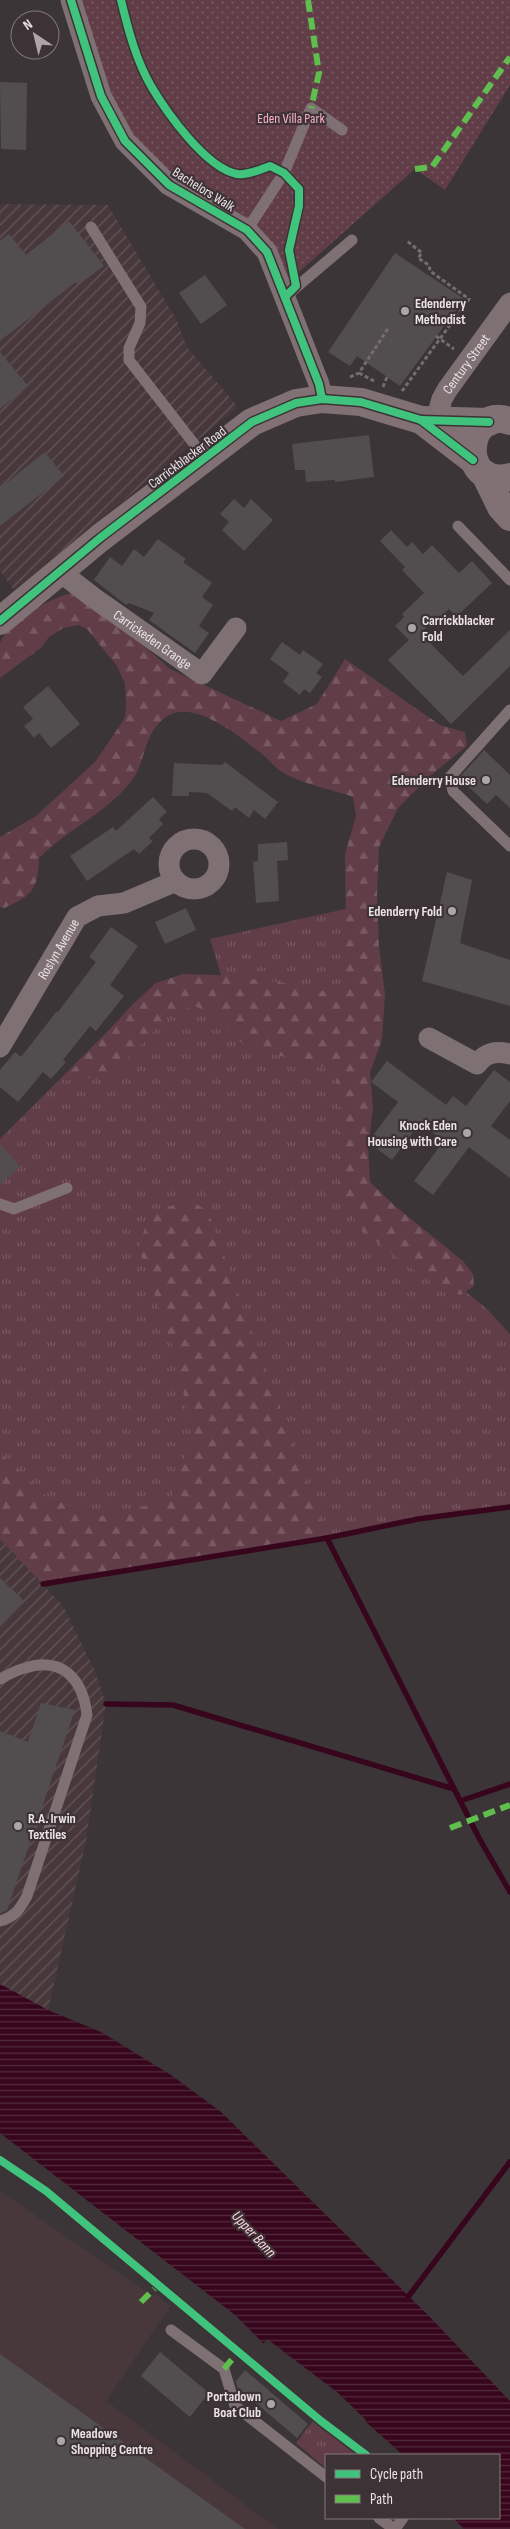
<svg xmlns="http://www.w3.org/2000/svg" width="510" height="2529" viewBox="0 0 510 2529" font-family="'Sofia Sans Condensed',sans-serif">
<style>
.built{fill:#48383c}
.industrial{fill:url(#industrial-furrows)}
.grass{fill:url(#grass-tufts)}
.forest{fill:url(#forest-firs)}
.park{fill:url(#park-dots)}
.water{fill:url(#water-rules)}
.pier{fill:#3b3537}
.lines{fill:none;stroke-linecap:round;stroke-linejoin:round}
.stream{stroke:#37061d;stroke-width:5.5}
.building{fill:#524d4e}
.path{stroke:#766c6f;stroke-width:3;stroke-dasharray:4 2.5;stroke-linecap:butt}
.lane{stroke:#7f7074;stroke-width:11}
.street{stroke:#7f7074;stroke-width:21}
.primary{stroke:#817074;stroke-width:28}
.quiet{stroke:#5fbe4e;stroke-width:6;stroke-dasharray:12 6;stroke-linecap:butt}
.cycleway-casing{stroke:#3d3336;stroke-width:11}
.cycleway{stroke:#40c37c;stroke-width:8}
.poi-dot{fill:#ada6a8;stroke:#3d3336;stroke-width:2}
.labels{text-anchor:middle;stroke-width:4.5;stroke-linejoin:round;paint-order:stroke}
.park-label{font-size:14px;fill:#fcb0c8;stroke:#3d3336}
.street-label{font-size:14px;fill:#eae3e5;stroke:#3d3336}
.poi-label{font-size:14px;font-weight:bold;fill:#eae3e5;stroke:#3d3336;text-anchor:start}
.water-label{font-size:15px;font-style:italic;fill:#fed6e2;stroke:#3d3336}
</style>
<defs>
<pattern id="industrial-furrows" width="10" height="10" patternUnits="userSpaceOnUse" patternTransform="scale(1.25)"><rect width="10" height="10" fill="#48383c"/><path d="M-1 1l2-2M0 10L10 0M9 11l2-2" fill="none" stroke="#635558"/></pattern>
<pattern id="grass-tufts" width="24" height="20" patternUnits="userSpaceOnUse" patternTransform="scale(1.25)"><rect width="24" height="20" fill="#613d48"/><path d="M3 7l-1-3M5 7V3M7 7l1-3M15 17l-1-3M17 17v-4M19 17l1-3" fill="none" stroke="#785962"/></pattern>
<pattern id="forest-firs" width="22" height="20" patternUnits="userSpaceOnUse" patternTransform="scale(1.25)"><rect width="22" height="20" fill="#613d48"/><path d="M5 1l3.5 6h-7zM16 11l3.5 6h-7z" fill="#785962"/></pattern>
<pattern id="park-dots" width="8" height="8" patternUnits="userSpaceOnUse" patternTransform="scale(1.25)"><rect width="8" height="8" fill="#613d48"/><path d="M2 2h.1M6 6h.1" fill="none" stroke="#785962" stroke-width="1.8" stroke-linecap="round"/></pattern>
<pattern id="water-rules" width="6" height="5" patternUnits="userSpaceOnUse" patternTransform="scale(1.25)"><rect width="6" height="5" fill="#37061d"/><path d="M0 2.5h6" fill="none" stroke="#542a3e"/></pattern>
</defs>
<rect width="100%" height="100%" fill="#3b3537"/>
<!-- built -->
<path class="built" d="M0 2191 148 2293 153 2296 155 2294 170 2306 106 2401 278 2529H0Z"/>
<!-- industrial -->
<g class="industrial">
<path d="M0 204 108 205 177 321 187 347 238 407 14 590 0 571Z"/>
<path d="M0 1539 63 1606 95 1671 106 1704 86 1841 48 2010 0 1984Z"/>
</g>
<!-- grass -->
<g class="grass">
<path d="M359 906 363 1210 486 1308 510 1334V1507L418 1519 327 1538 43 1584 0 1539V1139L156 983 224 985 210 939Z"/>
<path d="M313 2421 356 2455H326V2468L296 2443Z"/>
</g>
<!-- forest -->
<g class="forest">
<path d="M75 592 139 641 170 669 281 721 317 704 345 659 440 725 465 732 467 746 431 775 398 808 379 847 377 894 379 947 385 994 382 1040 370 1072 373 1108 368 1147 370 1182 395 1206 463 1261 473 1274 474 1286 461 1295 433 1284 364 1232 342 1202 338 1184 339 1102 336 1068 308 1064 244 1045 212 1013 194 1006 172 1012 111 1076 62 1081 134 1003 156 983 183 974 217 975 285 983 315 991 348 990 343 962 346 924 345 854 356 816 353 797C331 789 301 784 282 772 274 767 269 759 262 754 238 735 188 693 161 721 142 739 146 765 129 784 104 814 67 830 39 858 38 890 32 896 4 908L0 907V837L36 816 95 762 121 724 125 717 126 702 125 684 117 666 87 629 78 625 63 628 48 638 42 647 0 678C0 669 0 652 0 643 9 620 52 597 75 592Z"/>
<path d="M191 1201 208 1211 327 1538 43 1584 0 1539V1453L49 1499 102 1516 170 1500 192 1437 177 1359 139 1250 146 1223 166 1207Z"/>
</g>
<!-- park -->
<path class="park" d="M71 0H510V85L445 190 415 169 282 287 267 252 125 141Z"/>
<!-- water -->
<path class="water" d="M0 1984 48 2010 101 2032 171 2075 220 2111 429 2316 510 2401V2529H464L453 2518H499V2455H403L322 2383 271 2342 264 2344 235 2315 0 2133Z"/>
<!-- pier -->
<path class="pier" d="M267 2339 337 2392 366 2420 364 2423 271 2345 262 2346Z"/>
<g class="lines">
<!-- stream -->
<g class="stream">
<path d="M327 1538 479 1838 510 1892"/>
<path d="M43 1584 327 1538 418 1519 510 1507"/>
<path d="M106 1704 173 1705 454 1789"/>
<path d="M460 1801 510 1784"/>
<path d="M408 2297 510 2162"/>
</g>
</g>
<!-- building -->
<g class="building">
<path d="M0 82 27 83 26 150 1 149Z"/>
<path d="M69 221 104 266 78 285 76 282 0 341V241L9 234 26 255Z"/>
<path d="M395 253 464 299 400 386 357 356 350 366 328 352Z"/>
<path d="M205 275 227 305 201 324 179 293Z"/>
<path d="M0 352 28 386 0 409Z"/>
<path d="M369 435 374 477 335 482V480L306 482 305 470H295L292 444Z"/>
<path d="M45 452 64 476 0 526V488Z"/>
<path d="M234 499 244 508 251 499 273 520 244 551 222 530 229 522 220 514Z"/>
<path d="M391 530 407 547 412 542 423 554 432 545 459 573 472 561 492 583 456 617 449 609 420 633 463 676 510 630V666L451 724 388 660 409 640 395 626 404 617 402 614 424 593 402 570 405 567 380 541Z"/>
<path d="M158 539 186 559 183 562 212 583 202 597 213 605 199 626 209 633 195 653 149 620 154 613 129 603 126 605 94 580 110 557 122 566 134 549 144 557Z"/>
<path d="M282 642 300 655 303 650 323 664 316 673 322 677 310 693 304 689 300 695 283 682 289 673 270 659Z"/>
<path d="M48 686 80 724 51 748 39 733 34 738 24 726 33 719 23 707Z"/>
<path d="M484 750 510 775V808L496 795 487 804 459 778Z"/>
<path d="M225 762 278 802 265 819 254 810 249 818 235 807 232 811 207 793 189 792V796H172L174 763 222 765Z"/>
<path d="M153 797 167 812 159 819 163 824 149 838 153 841 139 854 134 849 87 881 70 856 113 827 116 831Z"/>
<path d="M287 842 288 860 277 861 279 901 256 903 253 862 258 861V844Z"/>
<path d="M447 872 472 880 460 943 510 960V1006L422 981Z"/>
<path d="M186 908 196 930 165 944 155 922Z"/>
<path d="M111 927 138 946 110 985 124 996 96 1031 90 1026 63 1060 66 1062 51 1079 43 1072 18 1102 0 1087V1070L15 1052 21 1057 57 1011 58 1012 96 962 89 957Z"/>
<path d="M387 1061 446 1105 453 1096 466 1106 494 1070 510 1082V1101L491 1126 510 1140V1178L469 1147 433 1195 414 1181 444 1141 420 1123 392 1160 368 1142 398 1102 371 1082Z"/>
<path d="M0 1144 20 1167 0 1185Z"/>
<path d="M0 1578 24 1601 0 1627Z"/>
<path d="M41 1703 75 1710 7 1910 0 1913V1731L28 1742Z"/>
<path d="M160 2352 209 2393 190 2417 141 2376Z"/>
<path d="M0 2354 245 2529H0Z"/>
<path d="M245 2370 308 2424 297 2438 237 2387 236 2381Z"/>
</g>
<g class="lines">
<!-- path -->
<g class="path">
<path d="M436 336 454 349"/>
<path d="M359 373 374 381"/>
<path d="M350 377 359 373 389 327"/>
<path d="M383 387 387 377"/>
<path d="M402 391 469 299 430 271 429 265 418 258 422 253 407 241"/>
</g>
<!-- lane -->
<g class="lane">
<path d="M91 227 141 307 140 323 129 348V360L205 458"/>
<path d="M247 230 284 173 311 108 342 130"/>
<path d="M286 296 352 240"/>
<path d="M458 526 510 580"/>
<path d="M510 710 450 777 453 791 510 846"/>
<path d="M0 1204 14 1209 67 1188"/>
<path d="M0 1679C8 1675 16 1670 25 1668 63 1656 83 1680 87 1715L27 1896C20 1909 15 1917 0 1921"/>
<path d="M171 2330 224 2369 235 2406 326 2477"/>
<path d="M379 2518 394 2529"/>
<path d="M395 2529 403 2518"/>
</g>
<!-- street -->
<g class="street">
<path d="M71 0 101 96 125 141 169 185 247 230 267 252 319 384 322 399"/>
<path id="s1" d="M433 430 442 399 447 390 510 303"/>
<path id="s2" d="M59 571 94 598 202 674 236 628"/>
<circle cx="194" cy="864" r="25"/>
<path d="M429 1038 477 1064C486 1052 496 1051 510 1054"/>
<path id="s3" d="M0 1047 77 917 98 906 124 903 176 881"/>
</g>
<!-- primary -->
<g class="primary">
<path d="M421 420 489 422"/>
<path d="M510 421C464 405 457 490 510 477"/>
<path d="M485 474 501 507 510 517"/>
<path d="M0 621 100 538 252 422 296 403 322 399 361 402 421 420 473 460"/>
</g>
<!-- quiet -->
<g class="quiet">
<path d="M308 0 319 73 311 108"/>
<path d="M415 169 432 167 510 57"/>
<path d="M450 1828 510 1805"/>
<path d="M141 2302 159 2284"/>
<path d="M224 2369 239 2351"/>
</g>
<defs>
<g id="cycleway">
<path d="M71 0 101 96 125 141 169 185 247 230 267 252 319 384 322 399"/>
<path d="M121 0C128 29 136 60 151 86 167 113 206 168 237 174 247 176 261 169 270 166L284 173 299 189V206L289 250 296 286 286 296"/>
<path d="M421 420 489 422"/>
<path d="M0 621 100 538 252 422 296 403 322 399 361 402 421 420 473 460"/>
<path d="M0 2160 46 2191 321 2421 366 2455"/>
</g>
</defs>
<!-- cycleway casing -->
<use href="#cycleway" class="cycleway-casing"/>
<!-- cycleway -->
<use href="#cycleway" class="cycleway"/>
</g>
<!-- markers -->
<g class="poi-dot">
<circle cx="405" cy="311" r="5"/>
<circle cx="412" cy="628" r="5"/>
<circle cx="486" cy="780" r="5"/>
<circle cx="452" cy="911" r="5"/>
<circle cx="467" cy="1133" r="5"/>
<circle cx="18" cy="1826" r="5"/>
<circle cx="271" cy="2404" r="5"/>
<circle cx="61" cy="2441" r="5"/>
</g>
<g class="labels">
<!-- park labels -->
<g class="park-label">
<text x="291" y="123">Eden Villa Park</text>
</g>
<!-- street labels -->
<g class="street-label">
<text transform="translate(204 189) rotate(32)" y="5">Bachelors Walk</text>
<text dy="5" stroke="none"><textPath href="#s1" startOffset="75">Century Street</textPath></text>
<text transform="translate(187 457) rotate(-37)" y="5">Carrickblacker Road</text>
<text dy="5" stroke="none"><textPath href="#s2" startOffset="116">Carrickeden Grange</textPath></text>
<text dy="5" stroke="none"><textPath href="#s3" startOffset="114">Roslyn Avenue</textPath></text>
</g>
<!-- poi labels -->
<g class="poi-label">
<text x="415" y="308">Edenderry<tspan x="415" dy="16">Methodist</tspan></text>
<text x="422" y="625">Carrickblacker<tspan x="422" dy="16">Fold</tspan></text>
<text x="476" y="785" text-anchor="end">Edenderry House</text>
<text x="442" y="916" text-anchor="end">Edenderry Fold</text>
<text x="457" y="1130" text-anchor="end">Knock Eden<tspan x="457" dy="16">Housing with Care</tspan></text>
<text x="28" y="1823">R.A. Irwin<tspan x="28" dy="16">Textiles</tspan></text>
<text x="261" y="2401" text-anchor="end">Portadown<tspan x="261" dy="16">Boat Club</tspan></text>
<text x="71" y="2438">Meadows<tspan x="71" dy="16">Shopping Centre</tspan></text>
</g>
<!-- water labels -->
<g class="water-label">
<text transform="translate(254 2234) rotate(47)" y="5">Upper Bann</text>
</g>
</g>
<!-- legend -->
<rect x="325" y="2454" width="175" height="65" fill="#3d3336" stroke="#82797c"/>
<rect x="335" y="2470" width="25" height="8" fill="#40c37c" stroke="#82797c"/>
<text x="370" y="2479" font-size="15" fill="#eae3e5">Cycle path</text>
<rect x="335" y="2495" width="25" height="8" fill="#5fbe4e" stroke="#82797c"/>
<text x="370" y="2504" font-size="15" fill="#eae3e5">Path</text>
<!-- north arrow -->
<g transform="translate(35 35) rotate(325)"><circle r="24" fill="#3d3336" stroke="#82797c"/>
<path d="M0-4L9 19L0 12L-9 19Z" fill="#ada6a8"/>
<text y="-8" font-size="14" font-weight="bold" text-anchor="middle" fill="#eae3e5">N</text>
</g>
</svg>
